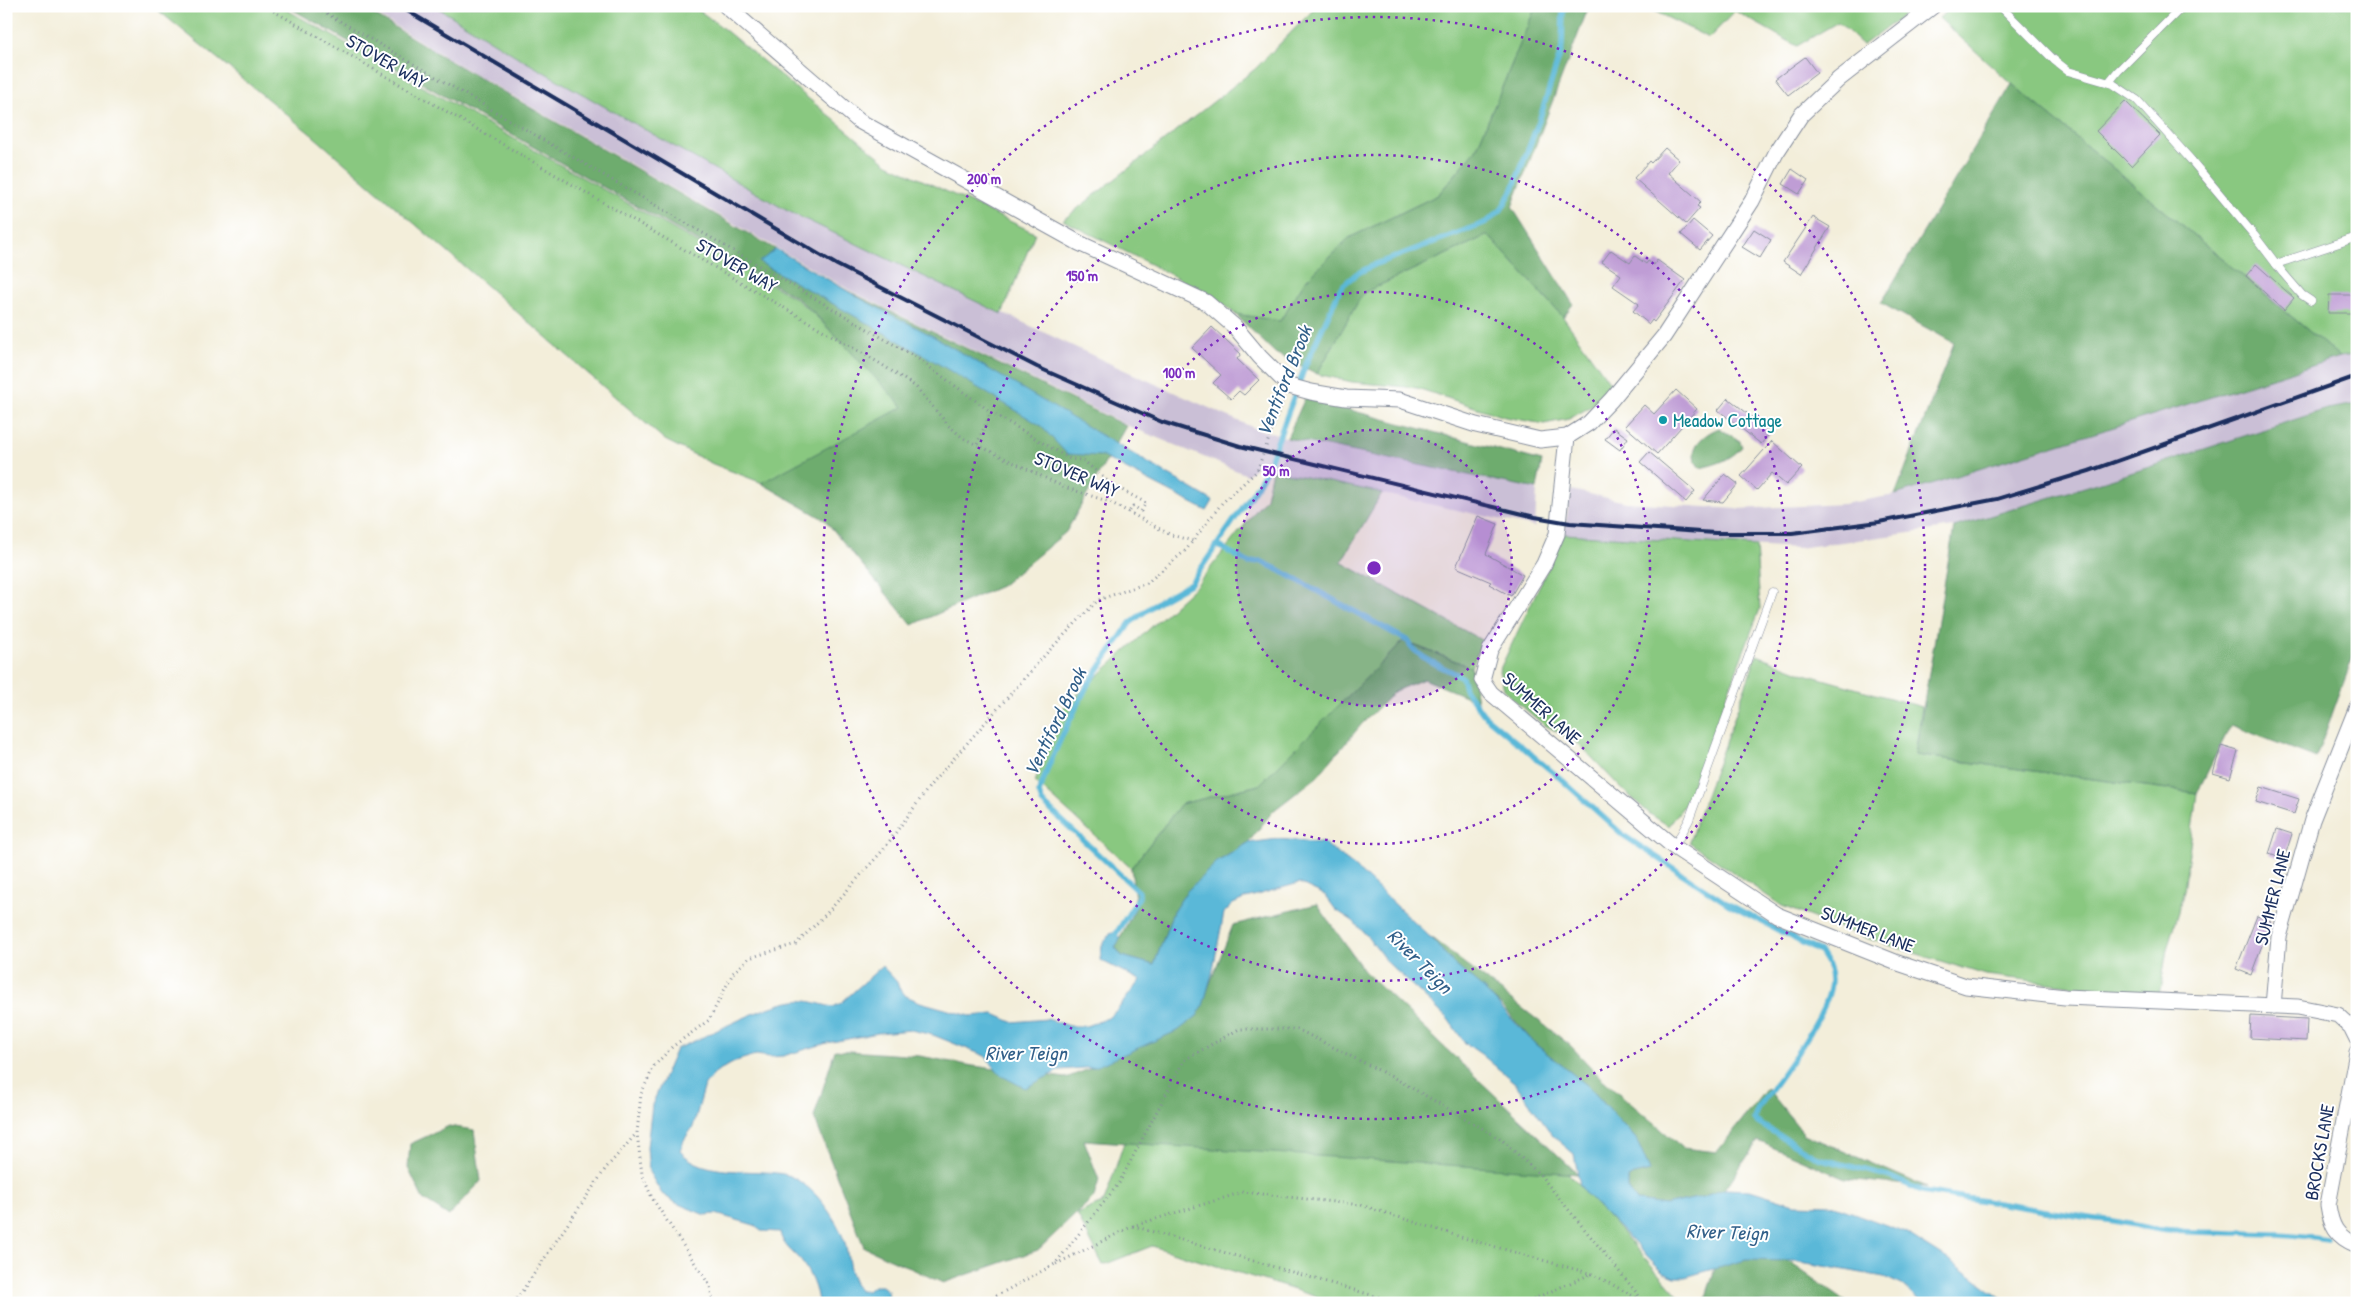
<svg xmlns="http://www.w3.org/2000/svg" width="2363" height="1309" viewBox="0 0 2363 1309" font-family="'Patrick Hand',sans-serif">
<style>
.industrial{fill:#cabfd6}
.green{fill:#89c880;stroke:#527c6f}
.forest{fill:#6eac6e;stroke:#446e66}
.water{fill:#5ab8d8;stroke:#3a749b}
.lines{fill:none;stroke-linecap:round;stroke-linejoin:round}
.stream{stroke:#5ab8d8;stroke-width:5.5}
.building{fill:#bf9dd5}
.lane-casing{stroke:#878e9c;stroke-width:9}
.street-casing{stroke:#878e9c;stroke-width:17}
.path{stroke:#878e9c;stroke-width:3;stroke-dasharray:1 4;stroke-linecap:butt}
.lane{stroke:#fff;stroke-width:8}
.street{stroke:#fff;stroke-width:15}
.rail{stroke:#1b2f5e;stroke-width:4}
.ring{fill:none;stroke:#7b2cbf;stroke-width:2.5;stroke-dasharray:2.5 5}
.culture-dot{fill:#0f9aa8;stroke:#fff;stroke-width:2}
.labels{text-anchor:middle;stroke-width:4;stroke-linejoin:round;paint-order:stroke}
.street-label{font-size:19px;fill:#1b2f5e;stroke:#fff}
.culture-label{font-size:19px;fill:#0d838f;stroke:#fff;text-anchor:start}
.water-label{font-size:20px;font-style:italic;fill:#315f89;stroke:#fff}
.centre{fill:#7b2cbf;stroke:#fff;stroke-width:2.5}
.ring-label{font-size:15px;text-anchor:middle;font-weight:bold;fill:#7b2cbf;stroke:#fff;stroke-width:4;stroke-linejoin:round;paint-order:stroke}
</style>
<rect width="100%" height="100%" fill="#fff"/>
<filter id="ink" filterUnits="userSpaceOnUse"><feTurbulence type="fractalNoise" baseFrequency=".02" numOctaves="2"/><feDisplacementMap in="SourceGraphic" scale="10" xChannelSelector="R" yChannelSelector="G"/><feConvolveMatrix kernelMatrix="1 2 1 2 8 2 1 2 1" color-interpolation-filters="sRGB"/></filter>
<filter id="wash" filterUnits="userSpaceOnUse"><feTurbulence type="fractalNoise" baseFrequency=".0096" numOctaves="4" result="noise"/><feDisplacementMap in="SourceGraphic" scale="20" xChannelSelector="R" yChannelSelector="G"/><feGaussianBlur stdDeviation="1.12" result="paint"/><feColorMatrix in="noise" values="0 0 0 0 0 0 0 0 0 0 0 0 0 0 0 0 0 1.4 0 .05"/><feComposite in="paint" operator="in"/></filter>
<g filter="url(#wash)">
<rect width="100%" height="100%" fill="#f3eeda"/>
<!-- industrial -->
<g class="industrial">
<path d="M363 6H435L521 59 786 210 1113 365 1254 428 1287 438 1537 489 1535 527 1272 470 1258 466 1247 475 1131 427 851 291 454 62Z"/>
<path d="M2357 354V404L2327 409 2137 471 1954 527 1798 548 1564 534 1571 490 1626 502 1737 509 1843 504 1895 495 2340 357Z"/>
</g>
<!-- green -->
<g class="green">
<path d="M280 6 795 298 813 313 907 409 765 484 713 464 665 440 312 135 154 7Z"/>
<path d="M435 6H693L719 25 888 164 1035 233 1002 314 786 210 521 59Z"/>
<path d="M1317 6H1536L1476 150 1438 195 1349 238 1305 281 1280 321 1235 314 1213 296 1063 220 1255 69Z"/>
<path d="M1644 6H1916L1863 45 1838 22 1797 46 1735 11 1709 38Z"/>
<path d="M1953 6H2357V354L2340 357 2012 84 1939 18Z"/>
<path d="M1488 235 1563 317 1613 387 1590 407 1569 419 1544 424 1505 417 1417 388 1352 382 1317 374 1363 293Z"/>
<path d="M1272 470 1382 493 1341 562 1483 641 1471 667 1403 641 1259 785 1181 804 1131 868 1035 782 1062 709 1196 586 1266 498Z"/>
<path d="M1564 534 1756 546 1760 609 1685 804 1669 826 1650 814 1621 788 1579 744 1543 724 1505 692 1499 671Z"/>
<path d="M1757 655 1805 674 1922 707 1915 755 2197 793 2184 891 2167 949 2159 997 1986 975 1869 939 1782 906 1689 842Z"/>
<path d="M1140 1095 1545 1150 1580 1185 1685 1303H1337L1152 1246 1103 1265 1077 1214 1104 1202Z"/>
</g>
<!-- forest -->
<g class="forest">
<path d="M286 6H360L450 61 846 290 1126 426 1066 532 1001 586 912 625 825 520 761 483 903 407 814 313 796 297Z"/>
<path d="M1536 6H1589L1512 207 1573 304 1563 317 1488 235 1363 293 1317 374 1275 353 1235 314 1280 321 1305 281 1349 238 1438 195 1476 150Z"/>
<path d="M2012 84 2340 357 1895 495 1954 343 1881 303Z"/>
<path d="M1305 398 1542 461 1537 489 1287 438Z"/>
<path d="M2357 404V646L2316 758 2231 725 2197 793 1915 755 1954 527 2137 471 2327 409Z"/>
<path d="M1719 428 1740 441 1742 447C1730 460 1718 464 1700 468 1685 451 1701 435 1719 428Z"/>
<path d="M1403 641 1471 667 1477 701 1424 679 1395 691 1361 725 1317 777 1273 811 1248 843 1217 862 1173 912 1154 965 1122 956 1115 947 1136 907 1131 868 1181 804 1259 785Z"/>
<path d="M1317 904 1364 971 1578 1174 1084 1140 1099 1180 1094 1197 1038 1250 943 1283 864 1247 814 1117 835 1050 920 1056 973 1066 1066 1078 1089 1069 1197 1016 1233 925Z"/>
<path d="M1429 936 1570 1045 1601 1078 1683 1148 1717 1152 1767 1088 1804 1134 1926 1187 1845 1179 1758 1141 1725 1189 1702 1197 1665 1205 1637 1201 1628 1189V1178L1633 1175 1649 1171 1636 1139 1588 1086 1535 1044 1504 1008 1455 965Z"/>
<path d="M449 1126 474 1130 481 1181 449 1216 423 1199 408 1168 410 1144Z"/>
<path d="M1730 1221 1848 1303H1704Z"/>
</g>
<!-- water -->
<g class="water">
<path d="M776 249 863 300 931 335 1213 501 1207 511 1101 456 1067 454 1040 425 927 357 759 262Z"/>
<path d="M1278 839 1324 843 1355 867 1429 936 1455 965 1485 990 1535 1044 1588 1086 1636 1139 1650 1171 1633 1175 1628 1178V1189L1637 1201 1665 1205 1702 1197 1725 1189 1750 1190 1794 1204 1832 1205 1905 1232 1954 1263 2007 1303H1922L1902 1285 1884 1277 1795 1261 1746 1260 1685 1277H1675L1663 1272 1585 1193 1580 1185 1574 1154 1553 1136 1515 1083 1481 1054 1465 1043 1448 1019 1387 962 1368 937 1353 921 1336 910 1325 895 1299 883 1246 898 1233 904 1224 913 1212 974 1203 1006 1197 1016 1179 1030 1095 1067 1060 1070 1025 1088 1002 1076 985 1056 933 1035 911 1030 878 1033 827 1043 783 1056 770 1057 756 1055 739 1060 717 1071 705 1085 693 1127 684 1140 680 1151C704 1178 751 1168 783 1174 794 1176 807 1186 815 1194 826 1206 838 1223 844 1240 850 1259 847 1271 859 1291H867L874 1286H882L888 1291 889 1298 886 1303H818C817 1289 810 1273 801 1261 793 1252 782 1245 780 1232L761 1231 754 1225 716 1214 705 1215 676 1203 662 1194 649 1172 647 1147 652 1105 676 1049C709 1036 762 1005 795 1001 808 999 821 1005 833 1007L841 1003 882 966 897 982 899 988 906 996 920 1002 970 1016 994 1014 1012 1022 1047 1019 1070 1026H1086L1108 1018 1118 1009 1140 980 1100 960 1102 945 1111 932 1121 938 1115 947 1122 956 1154 965 1173 912 1186 892 1217 862 1248 843Z"/>
</g>
<g class="lines">
<!-- stream -->
<g class="stream">
<path d="M1217 545 1249 563 1260 561 1281 571 1408 641C1416 659 1445 667 1462 677L1465 689 1484 715 1561 779 1623 835 1728 904 1820 952C1826 961 1831 969 1831 980 1832 1011 1777 1081 1758 1108L1754 1119 1758 1123 1818 1158 1888 1176 1922 1191 2096 1219C2122 1220 2147 1230 2172 1231 2224 1234 2275 1231 2326 1239"/>
<path d="M1112 940 1139 897V892L1042 802 1039 793 1048 767 1062 736 1087 686 1130 623 1159 601 1191 583 1254 491 1268 467 1306 364 1341 287 1356 274 1376 264 1487 222 1501 210 1513 189 1539 121 1562 48 1563 12 1566 6"/>
<path d="M2348 1232 2357 1234"/>
</g>
</g>
<g id="blocks">
<!-- building -->
<g class="building">
<path d="M1805 57 1817 73 1788 95 1775 79Z"/>
<path d="M2125 101 2160 135 2131 166 2096 131Z"/>
<path d="M1665 148 1679 160 1668 173 1701 202 1697 206 1700 208 1686 224 1634 178 1649 161 1651 163Z"/>
<path d="M1792 169 1808 180 1799 194 1783 184Z"/>
<path d="M1813 217 1830 227 1801 274 1783 262Z"/>
<path d="M1693 220 1712 236 1700 250 1681 234Z"/>
<path d="M1754 229 1771 240 1760 258 1742 247Z"/>
<path d="M1611 250 1630 263 1635 256 1646 264 1648 261 1654 265 1657 260 1685 280 1654 322 1652 320 1649 324 1633 311 1639 304 1613 286 1621 275 1602 262Z"/>
<path d="M2256 264 2294 298 2284 310 2246 276Z"/>
<path d="M2329 295H2357V313H2328Z"/>
<path d="M1212 327 1241 354 1237 359 1259 380 1244 395 1239 391 1231 399 1213 383 1221 375 1192 348Z"/>
<path d="M1676 390 1697 409 1657 454 1625 426 1644 405 1654 414Z"/>
<path d="M1728 398 1771 432 1761 444 1718 410Z"/>
<path d="M1614 428 1628 438 1620 450 1605 439Z"/>
<path d="M1772 441 1802 468 1786 485 1772 473 1757 490 1741 476Z"/>
<path d="M1649 452 1695 491 1686 502 1640 462Z"/>
<path d="M1725 474 1738 484 1723 502 1703 500Z"/>
<path d="M1478 516 1498 524 1486 554 1523 575 1511 596 1489 584 1491 582 1456 567Z"/>
<path d="M2221 746 2238 751 2230 778 2213 773Z"/>
<path d="M2261 787 2299 799 2294 814 2256 802Z"/>
<path d="M2277 829 2292 834 2284 859 2269 854Z"/>
<path d="M2257 916 2271 921 2251 975 2236 969Z"/>
<path d="M2251 1016 2307 1019 2306 1041 2250 1038Z"/>
</g>
</g>
</g>
<g filter="url(#ink)">
<use href="#blocks" fill-opacity="0" stroke="#878e9c" stroke-width="1"/>
<g class="lines">
<defs>
<g id="lane">
<path d="M2000 6 2054 60 2068 71 2113 84 2137 100 2191 160 2254 235 2283 273 2302 295 2311 301"/>
<path d="M2109 82 2118 71 2183 6"/>
<path d="M2276 264 2357 237"/>
<path d="M1674 847 1689 820 1772 592"/>
</g>
<g id="street">
<path d="M726 6 859 121 1079 243 1206 302 1235 327 1260 357 1289 386 1311 392 1346 398 1400 400 1476 425 1540 440 1567 437 1589 423 1611 400 1664 336 1752 201 1776 153 1801 115 1839 79 1933 6"/>
<path d="M1567 437 1557 534 1544 564 1490 650 1482 680 1491 693 1674 847 1777 915 1895 962 1966 986 2065 997 2298 1007 2338 1015 2351 1027 2357 1039"/>
<path d="M2273 1006 2279 937 2312 820 2357 707"/>
<path d="M2357 1052 2328 1205C2331 1226 2336 1237 2357 1245"/>
</g>
</defs>
<!-- lane casing -->
<use href="#lane" class="lane-casing"/>
<!-- street casing -->
<use href="#street" class="street-casing"/>
<!-- path -->
<g class="path">
<path d="M265 6 881 364 916 387 949 426 963 438 1064 487 1110 502 1171 535 1193 541"/>
<path d="M314 6 917 358 991 412 1070 459 1083 460 1111 484 1146 503 1141 511 1133 506 1129 512"/>
<path d="M977 444 991 412"/>
<path d="M1133 1226 1399 1303"/>
<path d="M1056 1264 1133 1226 1243 1192 1361 1205 1464 1238 1592 1274 1641 1300"/>
<path d="M514 1303 606 1168 636 1134"/>
<path d="M713 1303 710 1286 652 1198 642 1174 637 1133 641 1094 654 1066 672 1047 709 1020 733 973 749 958 796 944 827 913 883 850 932 783 1044 656 1098 600 1147 583 1186 550 1222 503 1257 471 1283 400"/>
<path d="M983 1303 1055 1264 1119 1183 1184 1060 1239 1029H1297L1398 1080 1501 1139 1541 1176 1645 1303"/>
<path d="M1524 1303 1591 1274"/>
</g>
<!-- lane -->
<use href="#lane" class="lane"/>
<!-- street -->
<use href="#street" class="street"/>
<!-- rail -->
<path class="rail" d="M399 6 837 265 1037 367 1162 422 1240 446 1535 517 1570 523 1715 533H1792L1879 522 1997 499 2089 471 2357 376"/>
</g>
</g>
<!-- distance rings -->
<circle cx="1374" cy="568" r="138" fill="#7b2cbf" fill-opacity=".12"/>
<g class="ring">
<circle cx="1374" cy="568" r="138"/>
<circle cx="1374" cy="568" r="276"/>
<circle cx="1374" cy="568" r="413"/>
<circle cx="1374" cy="568" r="551"/>
</g>
<!-- markers -->
<circle class="culture-dot" cx="1663" cy="420" r="5"/>
<g class="labels">
<!-- street labels -->
<g class="street-label">
<text transform="translate(387 61) rotate(30)" y="7">STOVER WAY</text>
<text transform="translate(737 265) rotate(30)" y="7">STOVER WAY</text>
<text transform="translate(1077 474) rotate(23)" y="7">STOVER WAY</text>
<text transform="translate(1542 708) rotate(42)" y="7">SUMMER LANE</text>
<text transform="translate(2272 897) rotate(-76)" y="7">SUMMER LANE</text>
<text transform="translate(1868 929) rotate(21)" y="7">SUMMER LANE</text>
<text transform="translate(2319 1152) rotate(-80)" y="7">BROCKS LANE</text>
</g>
<!-- culture labels -->
<g class="culture-label">
<text x="1673" y="427">Meadow Cottage</text>
</g>
<!-- water labels -->
<g class="water-label">
<text transform="translate(1284 381) rotate(-68)" y="7">Ventiford Brook</text>
<text transform="translate(1055 722) rotate(-64)" y="7">Ventiford Brook</text>
<text transform="translate(1420 961) rotate(45)" y="7">River Teign</text>
<text x="1026" y="1060">River Teign</text>
<text transform="translate(1727 1232) rotate(2)" y="7">River Teign</text>
</g>
</g>
<circle cx="1374" cy="568" r="8" class="centre"/>
<g class="ring-label">
<text x="984" y="184">200 m</text>
<text x="1082" y="281">150 m</text>
<text x="1179" y="378">100 m</text>
<text x="1276" y="476">50 m</text>
</g>
<!-- margin -->
<rect width="2363" height="1309" fill="none" stroke="#fff" stroke-width="25"/>
</svg>
